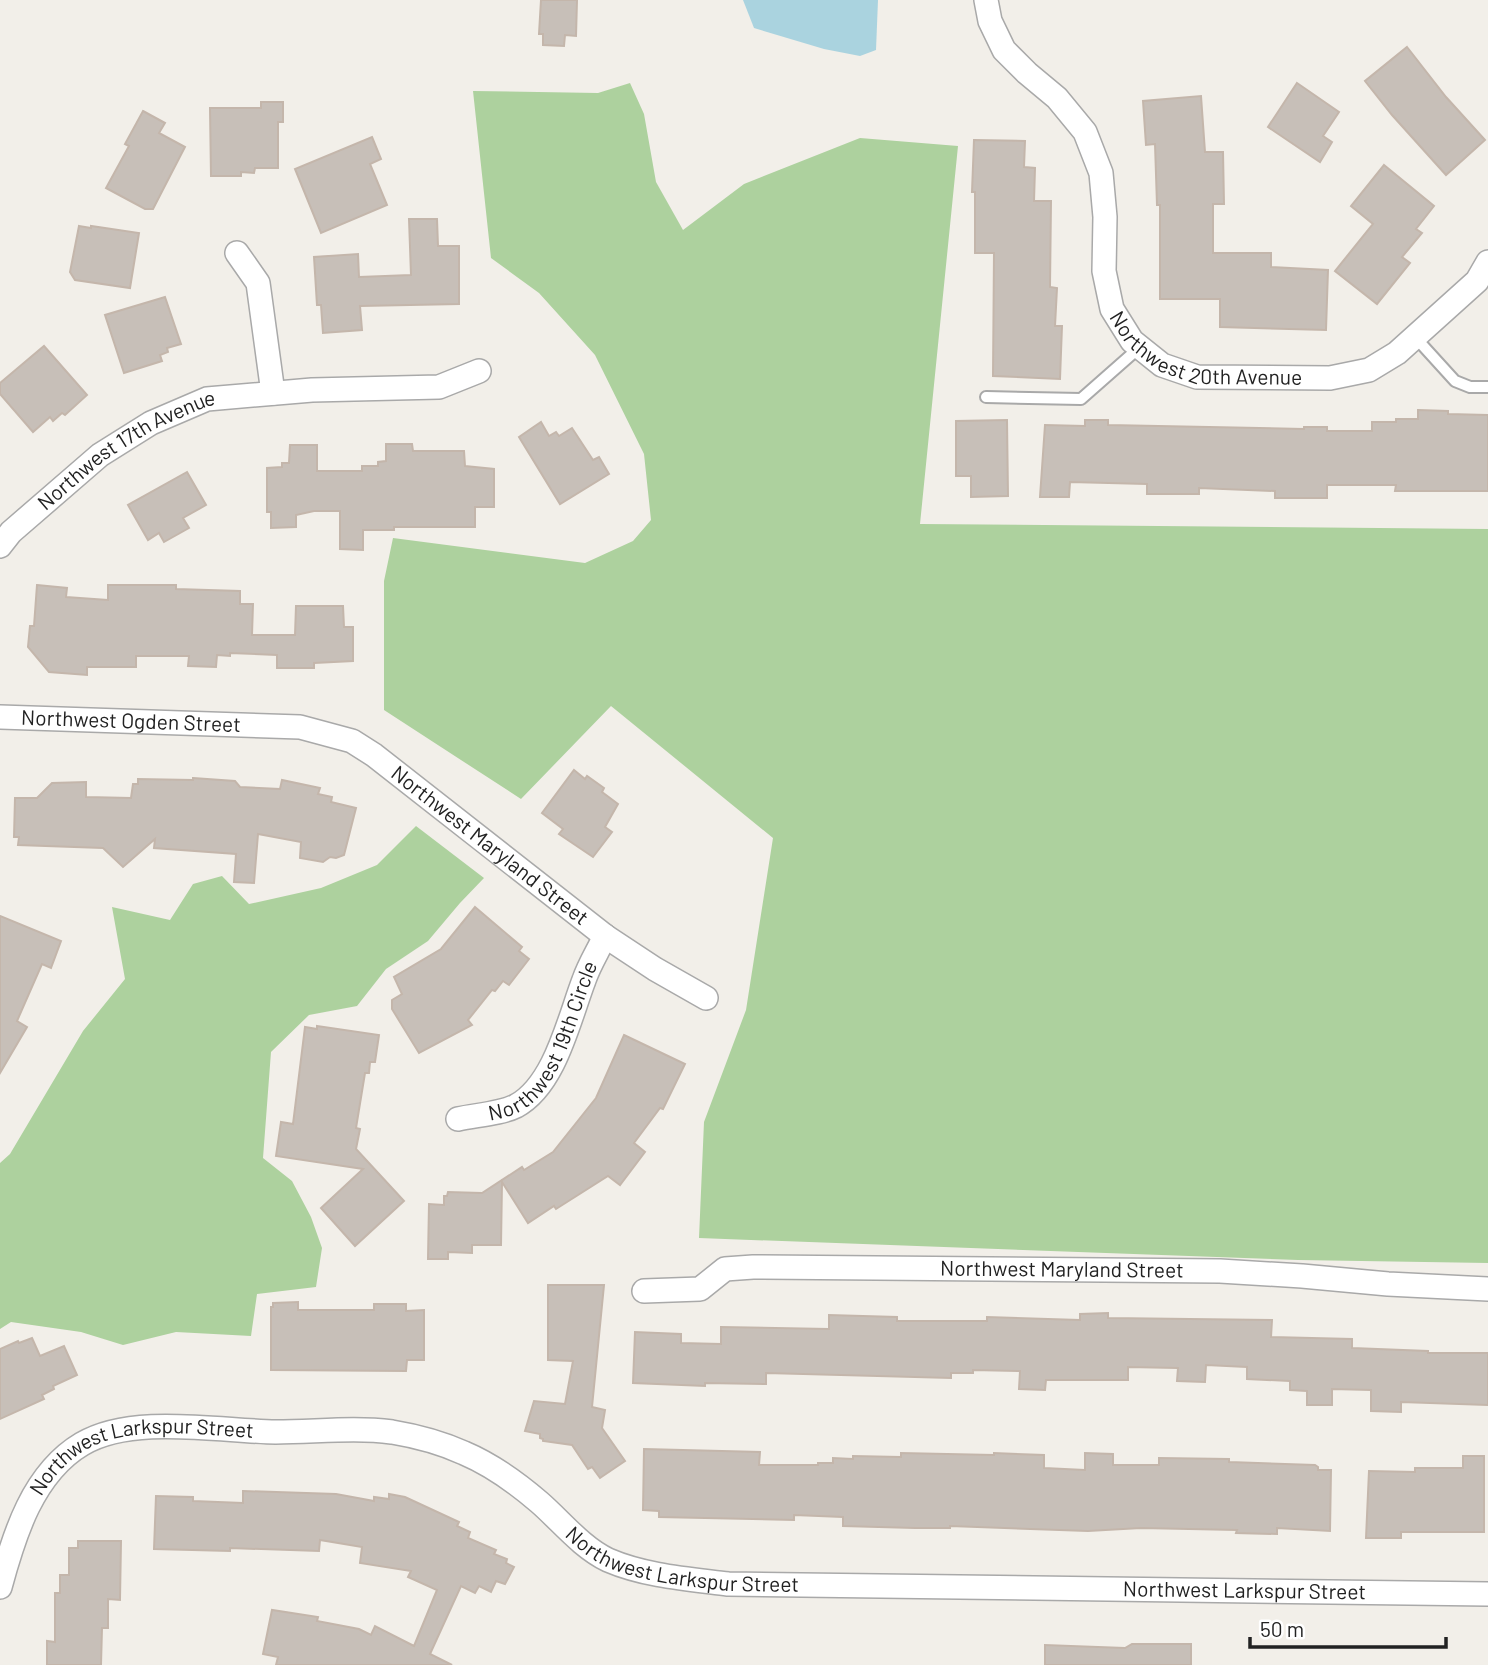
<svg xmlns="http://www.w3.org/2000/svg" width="1488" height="1665" viewBox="0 0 1488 1665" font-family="Barlow,sans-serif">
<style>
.forest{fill:#add19e}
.water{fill:#aad3df}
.building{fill:#c7bfb8;stroke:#c4b6ab;stroke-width:2}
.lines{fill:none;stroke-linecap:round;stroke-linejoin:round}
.service-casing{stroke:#a9a9a9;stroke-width:14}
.minor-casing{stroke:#a9a9a9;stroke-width:26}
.service{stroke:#fff;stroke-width:10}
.minor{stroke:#fff;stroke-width:23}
.labels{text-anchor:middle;stroke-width:7;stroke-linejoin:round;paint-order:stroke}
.street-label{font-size:21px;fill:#222;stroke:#fff}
</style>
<rect width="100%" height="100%" fill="#f2efe9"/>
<!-- forest -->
<g class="forest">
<path d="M630 83 644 114 656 182 683 230 744 184 860 138 958 146 920 524 1488 529V1263L1298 1260 699 1238 704 1122 746 1010 773 838 611 706 521 799 384 710V581L393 538 585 563 633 541 651 520 644 454 595 355 539 293 491 258 473 91 598 93Z"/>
<path d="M416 826 484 878 460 903 428 941 386 969 357 1006 309 1015 271 1052 263 1158 292 1181 311 1217 322 1248 316 1287 257 1294 251 1336 176 1332 123 1345 81 1332 11 1322 0 1329V1163L10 1154 83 1031 125 979 112 907 170 920 193 884 222 876 249 904 321 888 377 865Z"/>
</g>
<!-- water -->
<path class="water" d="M743 0H878L876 50 860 56 824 49 754 28Z"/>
<!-- building -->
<g class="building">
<path d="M541 0H577L576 36 565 35 564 46 543 45V34H539Z"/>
<path d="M1407 47 1446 97 1485 140 1446 175 1392 115 1365 81Z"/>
<path d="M1297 83 1339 112 1323 136 1332 142 1320 162 1268 127Z"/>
<path d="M1201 96 1205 152H1223L1224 204H1213V253H1271V267L1328 270 1326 330 1220 327V299H1160V205H1157L1155 144 1146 145 1143 101Z"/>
<path d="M261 102H283V122H278V168H255L254 173 241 172V176H211L210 108H261Z"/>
<path d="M143 111 165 123 159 133 185 147 153 209H145L106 188 129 146 125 144Z"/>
<path d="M372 137 381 159 370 164 387 205 321 233 295 169Z"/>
<path d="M974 140 1025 141 1024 167 1035 168 1034 201H1051L1050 287 1057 288 1055 326H1062L1060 379 993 376 994 253H975V192H972Z"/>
<path d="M1384 165 1434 206 1416 229 1422 233 1402 257 1410 263 1377 304 1335 271 1373 224 1351 206Z"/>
<path d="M409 219H437L438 246H459V304L360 306 362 330 323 333 321 305H317L314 257 358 254 359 277 411 275Z"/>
<path d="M79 226 91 228V226L139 233 130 288 75 280 70 272Z"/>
<path d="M165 297 181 344 167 348 168 352 160 355 162 361 124 373 105 315Z"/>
<path d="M44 346 87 395 65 415 62 413 53 421 50 417 33 432 0 394V383Z"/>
<path d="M1418 410 1448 411V414L1488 415V491H1395L1396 485H1327V498H1275V491L1199 488V494H1147V484L1070 482 1069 497H1040L1045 425 1085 426V420H1108V425L1304 429V427H1327V431H1372V422H1396V419H1418Z"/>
<path d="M1007 420 1008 496 971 497V476H956V421Z"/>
<path d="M541 422 549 436 556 432 559 436 572 428 593 460 599 457 609 474 560 504 519 437Z"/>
<path d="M386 444H412L413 451H464L465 466 494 469V507H475V527H394V530H363V550L340 549V511H314L296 515V527L271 528V512H267V468L282 467V463H289L290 445H317V471H362V466H378V462L386 461Z"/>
<path d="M187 472 206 505 183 518 189 528 164 542 159 533 148 540 128 505Z"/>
<path d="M37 585 67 588 66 597 108 600V585H176V589L240 591V604H253L252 635H295L296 606H343L344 627H353V661L314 663V668H277V655L230 653V656L217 655 216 667 188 666 189 656H136V667H87V675L49 672 28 647 30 626H34Z"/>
<path d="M574 770 585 779 587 776 604 788 602 792 618 804 605 827 612 832 593 857 559 834 563 829 542 813Z"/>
<path d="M193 778 235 781 240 787 280 789 282 780 320 788 318 794 332 797 331 802 356 808 344 855 336 858 330 857 323 862 300 858 301 842 258 834 254 883 234 882 236 854 154 848 155 839 123 867 103 848 18 845 19 837H14L15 798H37L52 783 86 782V797L131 798 133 784H138V779L193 780Z"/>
<path d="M475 907 522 947 519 951 529 959 509 985 503 981 495 991 492 990 468 1020 472 1025 419 1053 392 1009V1000L402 994 394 977 441 949Z"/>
<path d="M0 916 61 941 51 968 42 964 17 1021 27 1027 0 1073Z"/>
<path d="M317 1026 379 1035 375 1062H370L369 1073H365L356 1128 360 1129 356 1149 404 1201 355 1246 321 1208 363 1169 276 1156 281 1122 293 1124 305 1027 317 1029Z"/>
<path d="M624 1035 685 1064 663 1109 660 1108 634 1143 645 1152 620 1185 608 1176 556 1209 554 1206 528 1223 502 1182 501 1245H472V1253L448 1252V1259H428L429 1204 444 1205V1196H447L448 1192 482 1193 522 1167 524 1170 553 1152 596 1098Z"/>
<path d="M548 1285H604L592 1407 605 1410 602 1428 625 1461 600 1478 592 1467 588 1469 572 1445 543 1441V1439L540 1438V1434L525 1431 534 1401 565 1404 573 1361 548 1360Z"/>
<path d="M298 1302V1310H374V1304H406V1311L424 1310V1360H407L406 1371 271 1370V1307H273V1303Z"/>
<path d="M1108 1313V1318L1272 1320 1271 1337 1352 1339V1348L1428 1351V1353H1488V1405L1401 1402V1412L1371 1411V1390L1332 1389V1405H1307V1391L1290 1390V1381L1247 1379V1367L1206 1365 1205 1382 1177 1381 1178 1368 1128 1367V1380H1046L1045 1390 1019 1389 1020 1371 973 1370V1373H951V1378L766 1373V1384L705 1383V1386L633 1383 635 1332 681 1334V1343L721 1344V1327L829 1329V1315L897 1317V1321H987V1317L1080 1320V1314Z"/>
<path d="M32 1338 40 1356 64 1346 77 1375 53 1386 54 1389 42 1395 44 1399 0 1419V1349L18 1341 19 1343Z"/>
<path d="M644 1449 760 1452 759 1465H818V1463H833V1458L853 1459V1456L901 1457V1453L994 1455V1453L1044 1455V1468L1085 1470V1453L1113 1454V1465H1159V1458L1229 1459V1462L1315 1465 1318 1467V1470H1331L1330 1531 1277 1528V1534L1236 1533 1237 1530 1141 1528 1088 1531 950 1526V1528H915L843 1526V1517L794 1515V1520L659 1517V1511L643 1510Z"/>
<path d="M1463 1456H1484V1532H1401V1538H1366L1369 1471 1415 1472V1468H1463Z"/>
<path d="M243 1491 336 1494 374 1501V1497L389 1499V1494L405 1497 459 1522 457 1526 470 1532 468 1538 496 1550 494 1554 507 1559 506 1563 514 1567 505 1584 496 1581 491 1592 479 1586 475 1593 461 1586 430 1654 452 1665H276L278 1657 263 1654 272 1610 318 1617 317 1621 359 1629 371 1635 375 1626 414 1646 437 1590 408 1577 411 1571 360 1563 362 1547 320 1540 319 1551 230 1548V1551L154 1549 156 1496 193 1497V1501L243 1503Z"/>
<path d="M78 1541H121L120 1600 108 1599V1628H102L101 1665H47V1641L55 1642V1593H60V1575H69V1548H78Z"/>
<path d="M1132 1644H1191V1665H1045V1645L1125 1648Z"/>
</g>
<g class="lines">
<defs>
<g id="service">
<path d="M1415 337 1455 381 1470 387H1488"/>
<path d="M986 397 1081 399 1140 347"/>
</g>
<g id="minor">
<path id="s1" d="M986 0 990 21 1004 50 1027 73 1057 98 1085 132 1101 173 1105 217 1104 271 1112 309 1132 341 1162 365 1197 377 1330 378 1369 370 1397 353 1477 281 1488 262"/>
<path d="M237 253 258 283 273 393"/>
<path id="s2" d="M0 546 11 532 100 455 151 423 207 399 312 390 439 387 479 371"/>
<path id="s3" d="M0 717 300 727 352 741 374 755 605 936 655 969 706 998"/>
<path id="s4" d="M458 1119C476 1115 500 1114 516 1106 555 1085 569 1019 584 980 589 965 598 951 605 936"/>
<path id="s5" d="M644 1291 700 1289 725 1269 753 1267 1220 1271 1302 1276 1388 1284 1488 1289"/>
<path id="s6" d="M0 1587C14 1535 33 1473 82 1444 132 1414 219 1431 276 1432 315 1432 354 1427 392 1432 416 1436 442 1443 464 1453 490 1464 518 1484 539 1502 561 1521 581 1547 608 1560 645 1576 688 1579 728 1584L1488 1594"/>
</g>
</defs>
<!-- service casing -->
<use href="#service" class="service-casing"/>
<!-- minor casing -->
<use href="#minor" class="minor-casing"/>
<!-- service -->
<use href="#service" class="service"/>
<!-- minor -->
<use href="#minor" class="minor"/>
</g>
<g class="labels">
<!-- street labels -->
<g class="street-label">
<text dy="7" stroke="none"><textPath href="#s1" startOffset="462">Northwest 20th Avenue</textPath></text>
<text dy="7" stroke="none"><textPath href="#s2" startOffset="161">Northwest 17th Avenue</textPath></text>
<text dy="7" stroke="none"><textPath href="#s3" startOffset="131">Northwest Ogden Street</textPath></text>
<text dy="7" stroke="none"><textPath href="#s3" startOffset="527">Northwest Maryland Street</textPath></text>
<text dy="7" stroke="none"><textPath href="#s4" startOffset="128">Northwest 19th Circle</textPath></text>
<text dy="7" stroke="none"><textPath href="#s5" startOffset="425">Northwest Maryland Street</textPath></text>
<text dy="7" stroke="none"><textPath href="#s6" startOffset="222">Northwest Larkspur Street</textPath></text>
<text dy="7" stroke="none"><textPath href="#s6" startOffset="810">Northwest Larkspur Street</textPath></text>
<text dy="7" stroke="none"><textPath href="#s6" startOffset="1377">Northwest Larkspur Street</textPath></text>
</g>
</g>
<!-- scale -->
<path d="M1250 1637v10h196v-10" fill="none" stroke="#222222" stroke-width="3.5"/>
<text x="1260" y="1637" font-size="21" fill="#222222" stroke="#ffffff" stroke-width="5" paint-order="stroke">50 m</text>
</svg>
